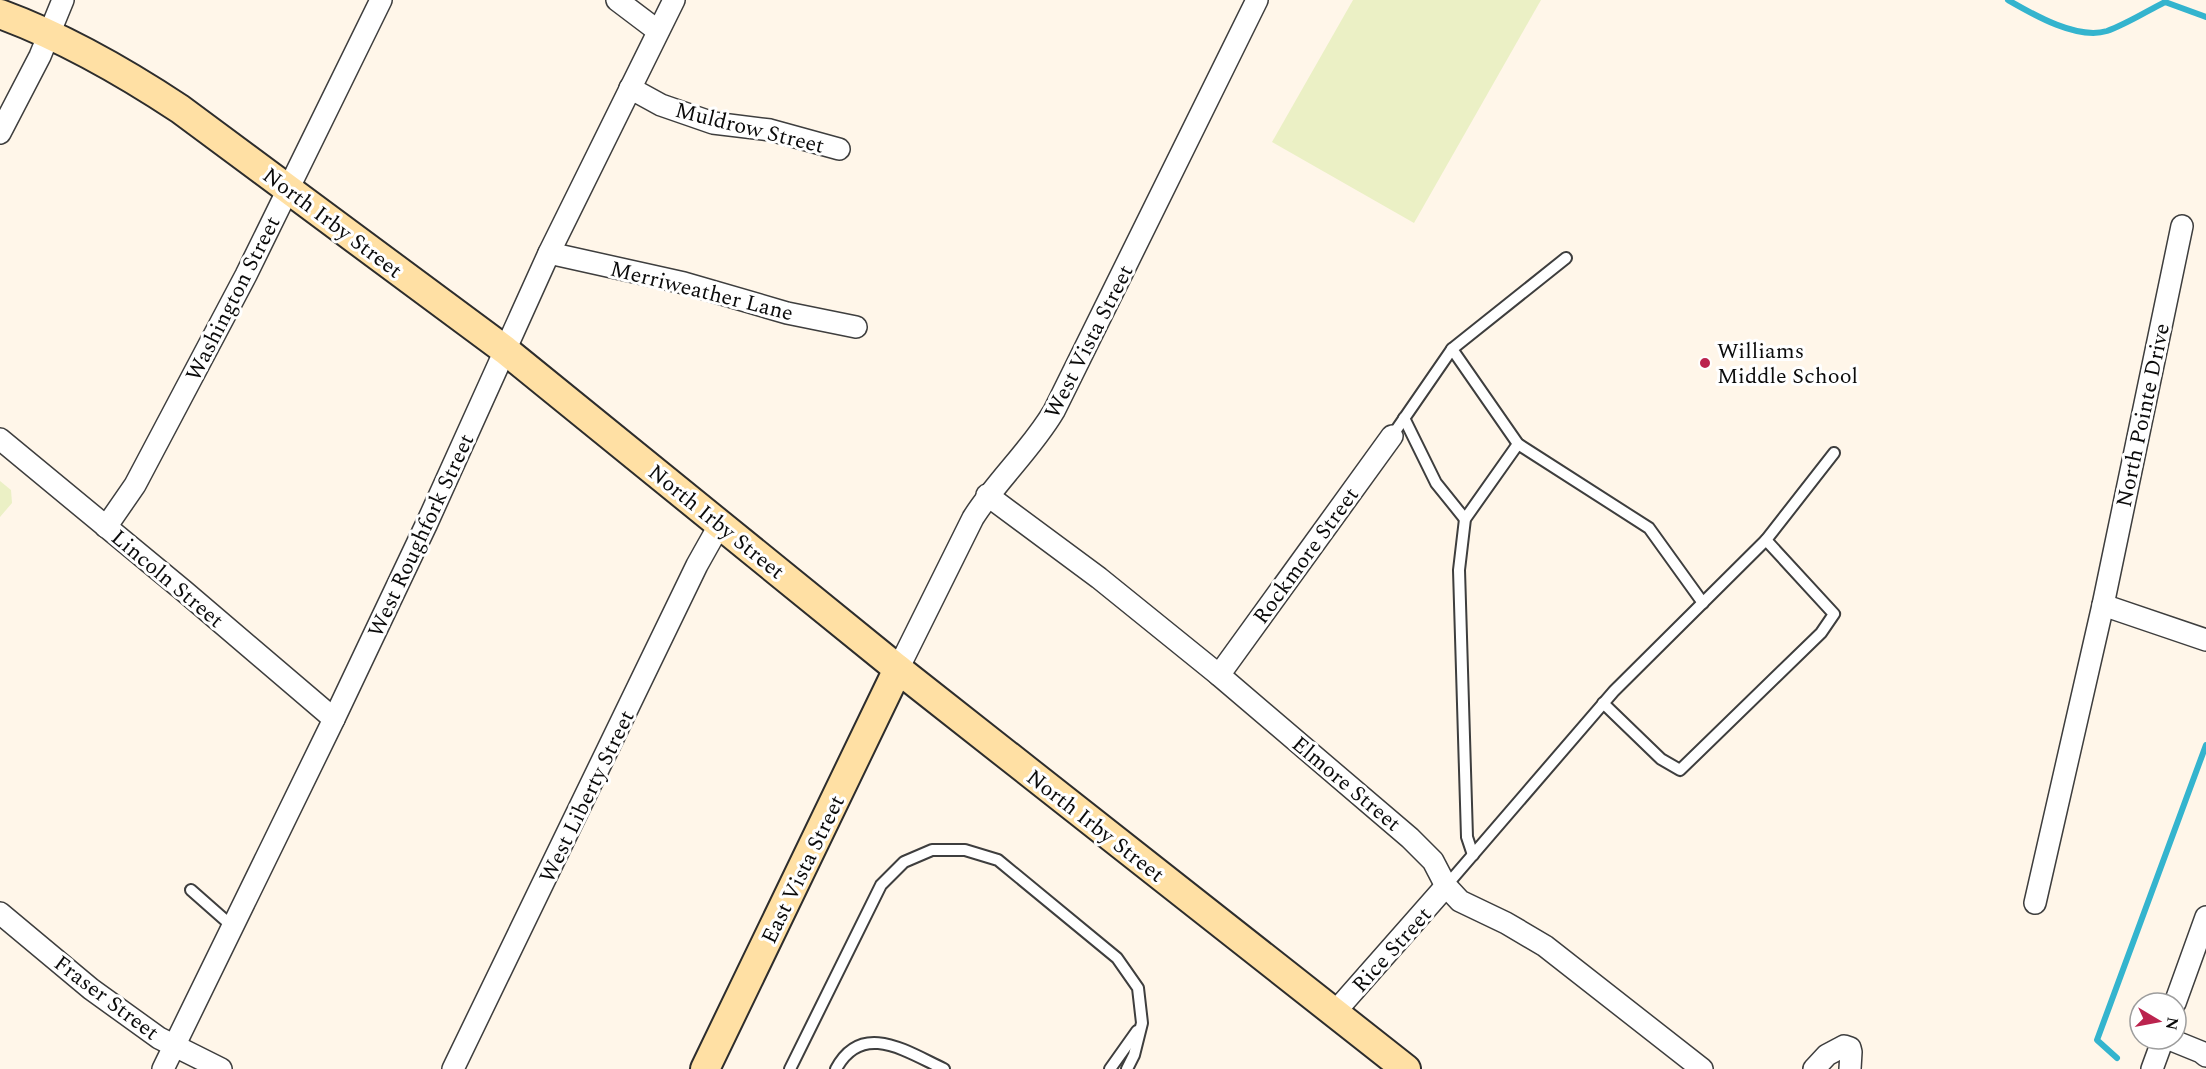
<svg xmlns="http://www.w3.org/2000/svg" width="2206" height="1069" viewBox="0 0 2206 1069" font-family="Spectral,serif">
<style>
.pitch{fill:#ebf0c5}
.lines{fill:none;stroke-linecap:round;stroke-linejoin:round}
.stream{stroke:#34b4ce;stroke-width:6}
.lane-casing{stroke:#3e3e3e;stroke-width:14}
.street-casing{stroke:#3e3e3e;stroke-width:24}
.secondary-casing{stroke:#2d2d2d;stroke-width:32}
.lane{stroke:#fff;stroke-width:10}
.street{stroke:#fff;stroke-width:21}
.secondary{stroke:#ffe0a4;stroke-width:28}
.poi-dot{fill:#bb234e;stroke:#fff;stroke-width:2}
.labels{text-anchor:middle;stroke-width:6;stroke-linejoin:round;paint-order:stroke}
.street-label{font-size:22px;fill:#0b0b0b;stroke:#fff}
.poi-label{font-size:22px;fill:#0b0b0b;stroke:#fff;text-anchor:start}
</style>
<rect width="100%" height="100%" fill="#fff6e9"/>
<!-- pitch -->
<g class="pitch">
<path d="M1353 0H1541L1414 223 1272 142Z"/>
<path d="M0 481 11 490 12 503 0 517Z"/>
</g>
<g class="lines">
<!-- stream -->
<g class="stream">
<path d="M2008 0C2034 15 2077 40 2107 31 2127 24 2147 11 2165 2L2206 17"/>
<path d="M2117 1058 2097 1040 2206 745"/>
</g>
<defs>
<g id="lane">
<path d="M1566 258 1452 349 1518 444 1649 528 1703 603"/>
<path d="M1404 418 1436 483 1465 519"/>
<path d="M1392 436 1452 349"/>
<path d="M1603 703 1661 759 1680 770 1821 633 1834 614 1766 540"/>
<path d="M1473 855 1467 837 1459 570 1465 519 1518 444"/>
<path d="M1446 886 1614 691 1766 540 1834 453"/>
<path d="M191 890 233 927"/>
<path d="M790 1069 881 885 904 862 932 850H965L998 860 1117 958 1138 988 1142 1023 1134 1055 1127 1069"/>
<path d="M836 1069C862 1020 907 1052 944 1069"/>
<path d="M1110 1069 1137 1031"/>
</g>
<g id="street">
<path d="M617 0 658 31"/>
<path d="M630 88 661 105 713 123 770 130 839 149"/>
<path d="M0 133 40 56 63 0"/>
<path d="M549 253 684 283 787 313 856 327"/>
<path d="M0 439 184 591 334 719"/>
<path d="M987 495 1099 578 1219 675 1410 838 1433 861 1446 886 1460 901 1506 923 1545 946 1702 1069"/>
<path d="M106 527 135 485 246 275 381 0"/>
<path d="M2103 605 2206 640"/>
<path d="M898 669 973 518C997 480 1031 450 1054 411L1257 0"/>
<path d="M1219 675 1392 436"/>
<path d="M2035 903 2103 605 2182 226"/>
<path d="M0 913 91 989 159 1038 221 1069"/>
<path d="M2175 1003 2206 917"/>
<path d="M1335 1012 1446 886"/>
<path d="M2169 1039 2201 1052 2206 1056"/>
<path d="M163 1069 334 719 427 523 549 253 674 0"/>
<path d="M453 1069 697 565 720 524"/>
<path d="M1814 1069 1827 1055 1844 1046 1850 1048 1851 1052 1850 1069"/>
<path d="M2152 1069 2163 1039"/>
</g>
<g id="secondary">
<path d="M0 14C63 37 124 72 180 109L505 350 898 669 1406 1069"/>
<path d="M705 1069 898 669"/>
</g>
</defs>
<!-- lane casing -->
<use href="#lane" class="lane-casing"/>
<!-- street casing -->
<use href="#street" class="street-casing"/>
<!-- secondary casing -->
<use href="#secondary" class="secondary-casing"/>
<!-- lane -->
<use href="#lane" class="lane"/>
<!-- street -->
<use href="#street" class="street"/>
<!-- secondary -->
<use href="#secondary" class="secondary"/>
</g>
<!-- markers -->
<circle class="poi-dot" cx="1705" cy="363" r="6"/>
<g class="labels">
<!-- street labels -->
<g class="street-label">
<text transform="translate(750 127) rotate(14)" y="8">Muldrow Street</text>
<text transform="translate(333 222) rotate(37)" y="8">North Irby Street</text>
<text transform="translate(702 290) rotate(14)" y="8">Merriweather Lane</text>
<text transform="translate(232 298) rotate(-63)" y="8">Washington Street</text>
<text transform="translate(1088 341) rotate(-63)" y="8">West Vista Street</text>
<text transform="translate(2142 415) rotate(-78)" y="8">North Pointe Drive</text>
<text transform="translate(717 521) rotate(39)" y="8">North Irby Street</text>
<text transform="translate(420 535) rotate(-65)" y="8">West Roughfork Street</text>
<text transform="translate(1305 555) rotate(-54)" y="8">Rockmore Street</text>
<text transform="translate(168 578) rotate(40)" y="8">Lincoln Street</text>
<text transform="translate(1347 783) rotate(40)" y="8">Elmore Street</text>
<text transform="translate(586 796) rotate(-64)" y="8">West Liberty Street</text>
<text transform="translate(1096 825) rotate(38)" y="8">North Irby Street</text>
<text transform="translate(802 869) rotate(-64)" y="8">East Vista Street</text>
<text transform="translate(1391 949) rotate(-48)" y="8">Rice Street</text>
<text transform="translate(107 997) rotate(37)" y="8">Fraser Street</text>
</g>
<!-- poi labels -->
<g class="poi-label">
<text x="1717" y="358">Williams<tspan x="1717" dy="25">Middle School</tspan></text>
</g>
</g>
<!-- north arrow -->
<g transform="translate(2158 1021) rotate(100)"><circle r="28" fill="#ffffff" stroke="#9d9d9d" stroke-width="1.5"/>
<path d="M0-4.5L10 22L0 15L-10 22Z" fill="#bb234e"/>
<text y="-9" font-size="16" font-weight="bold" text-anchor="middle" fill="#0b0b0b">N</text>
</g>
</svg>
